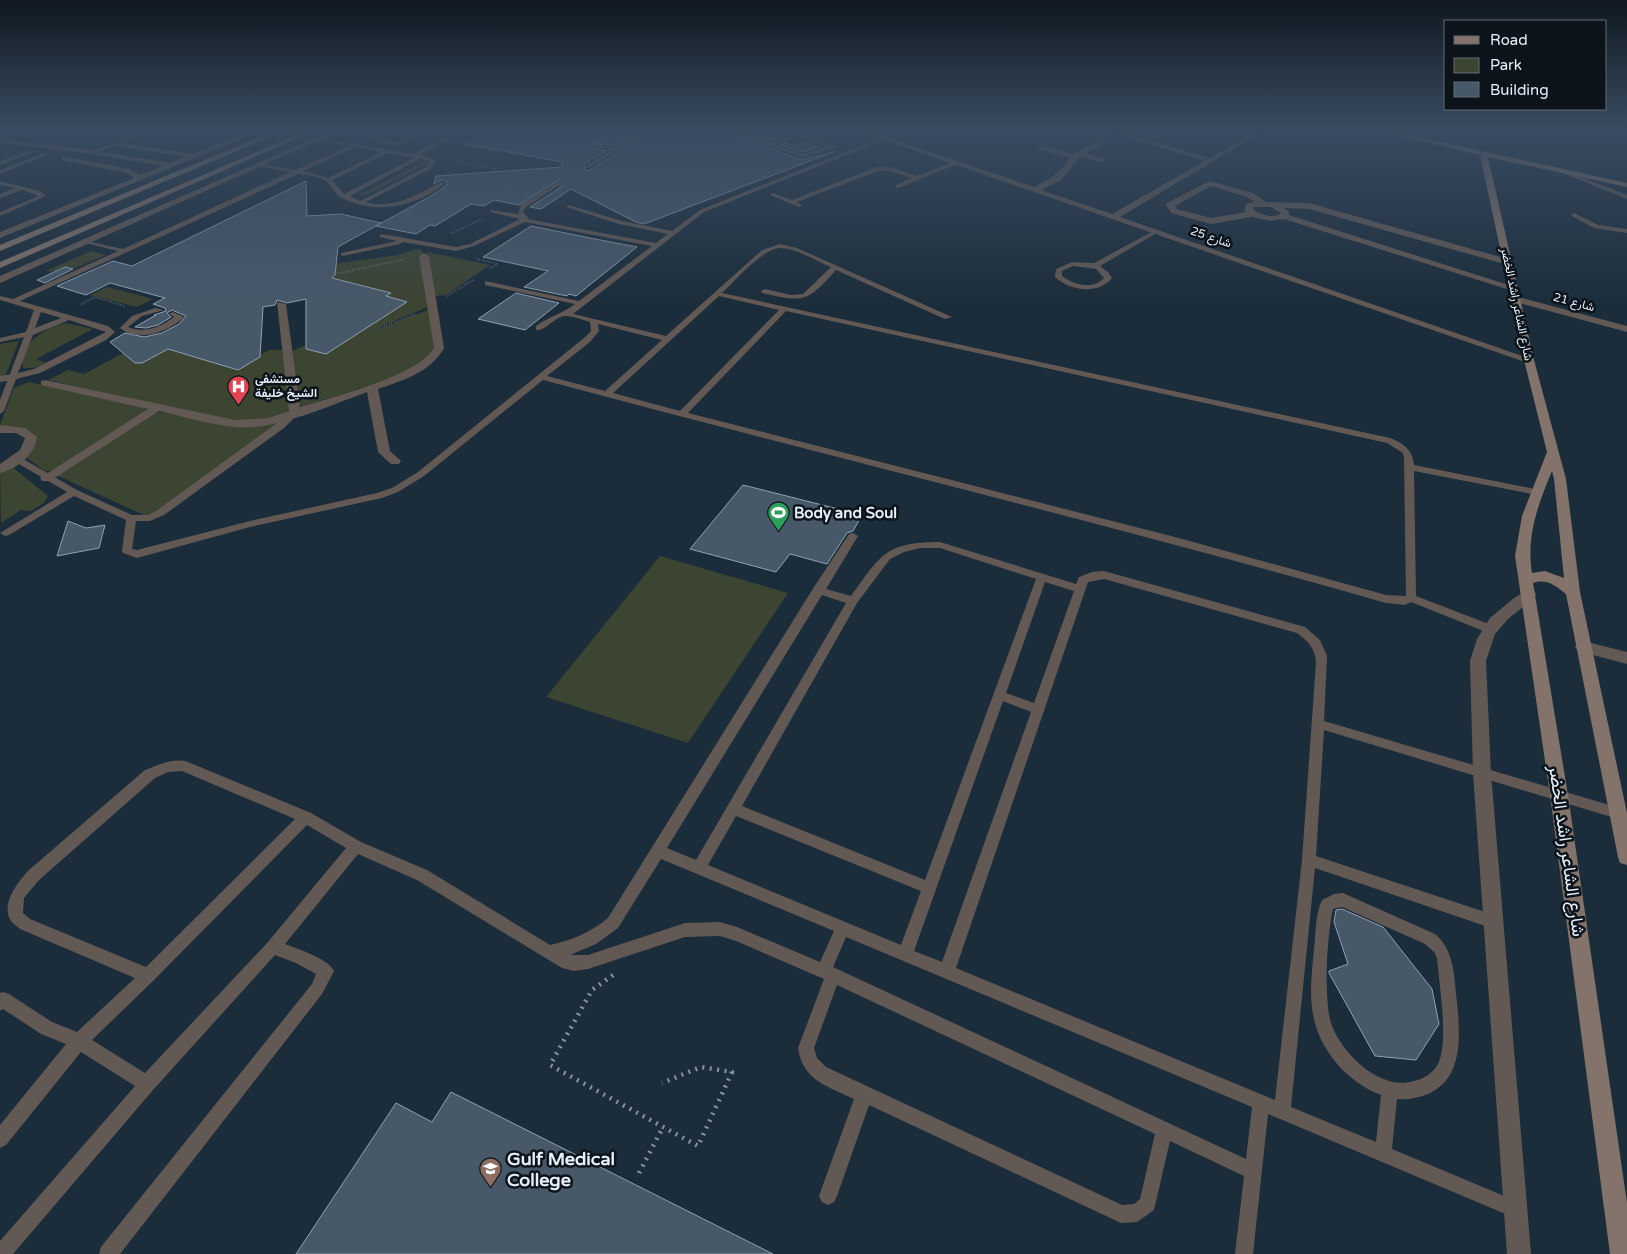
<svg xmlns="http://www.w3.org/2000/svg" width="1627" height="1254" viewBox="0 0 1627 1254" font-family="'Varela Round',Vazirmatn,sans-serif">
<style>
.green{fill:#3c4432}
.building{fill:#475969;stroke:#8ea2b4}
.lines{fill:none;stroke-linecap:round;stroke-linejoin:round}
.path-far1{stroke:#86939f;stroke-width:2;stroke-dasharray:0.5 2;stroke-linecap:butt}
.path{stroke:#86939f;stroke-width:4.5;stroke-dasharray:2 5.5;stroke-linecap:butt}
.lane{fill:#635954;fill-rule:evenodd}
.street{fill:#635954;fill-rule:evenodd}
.secondary{fill:#83736a;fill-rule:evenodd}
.labels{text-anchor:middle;stroke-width:5;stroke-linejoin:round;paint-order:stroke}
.far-street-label{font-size:12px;fill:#e6f0fa;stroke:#0c131a}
.far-poi-label{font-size:12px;font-weight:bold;fill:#e6f0fa;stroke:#0c131a;text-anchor:start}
.poi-label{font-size:15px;font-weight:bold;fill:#e6f0fa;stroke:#0c131a;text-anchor:start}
.near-street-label{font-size:18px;fill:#e6f0fa;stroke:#0c131a}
.near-poi-label{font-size:18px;font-weight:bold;fill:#e6f0fa;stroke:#0c131a;text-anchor:start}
</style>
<rect width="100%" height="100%" fill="#1b2c3a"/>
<!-- green -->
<g class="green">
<path d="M425 161 428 163 367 195H358Z"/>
<path d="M417 249 422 250 430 306 373 330 375 331 430 309 437 345 431 358 388 380 303 406 300 405 290 352 306 345 307 349 326 354 392 311 386 296 390 293 332 278 319 266 398 255Z"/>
<path d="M91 251 106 255 73 269C61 266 56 274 46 271Z"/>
<path d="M427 252 490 265 446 295 434 296Z"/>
<path d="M107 287 153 299 137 307 90 295Z"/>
<path d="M66 323 93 329 36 359 47 363 34 368H23C19 344 44 327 66 323Z"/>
<path d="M19 341 5 377 0 378V344Z"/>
<path d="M144 342 156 346 132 360 135 363H142L168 349 238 370 258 358V353L262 354 269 350H283L290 409 283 415 255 422 223 420 48 380 68 370 84 374Z"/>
<path d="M29 382 142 406 146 409V412L52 471H45L23 455 33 440 0 425 14 388Z"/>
<path d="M161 412 236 427 274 421 280 424 148 517 56 475 151 414Z"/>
<path d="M10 465 48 496 44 503 31 511 21 510 1 523 0 470Z"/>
<path d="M660 556 788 593 688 743 546 697Z"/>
</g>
<!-- building -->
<g class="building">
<path d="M495 129H621L634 134 616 145 593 144 594 149 606 151 584 164 585 170H590L654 129H720L752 143 764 135 776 139 764 141V146L802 160 834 152 644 224 636 222 571 189 541 209 530 207 561 187 562 183 559 180 519 205 494 200 484 206 471 204 435 226 430 225 416 234 376 226 431 196 447 185 448 182 441 180 434 184 436 176 562 167V162L466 144Z"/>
<path d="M804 142 818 147 803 152 781 145 786 143 794 146Z"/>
<path d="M306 181 307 216 341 214 381 223 338 247 335 275 332 278 391 293 386 296 407 302 326 354 306 349V299L287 303 277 300 275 305 263 307 260 357 238 370 168 349 142 363H135L110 342 125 333 144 337 162 333 179 324 186 316 172 310 167 313 171 317 158 325 146 328 135 327 156 315H154L166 311 165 308 153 304 165 298 110 283 86 295 57 286 113 261 132 266Z"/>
<path d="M531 226 595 239 637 247 576 296 569 294 567 296 524 287 548 271 483 257Z"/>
<path d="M65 267 73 269 45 283 37 280Z"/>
<path d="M516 293 559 303 525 330 478 319Z"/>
<path d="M743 485 862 515 853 531 847 533 827 564 790 554 776 572 690 549Z"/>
<path d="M68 521 86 528 105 525 99 548 57 556Z"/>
<path d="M1342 909 1383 927 1432 989 1439 1024 1416 1060 1375 1056 1329 973V971L1348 964 1334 922 1336 910Z"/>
<path d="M451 1092 773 1254H296L396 1103 432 1122Z"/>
</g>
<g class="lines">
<!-- path-far1 -->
<g class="path-far1">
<path d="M464 145 495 150 471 164"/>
<path d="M445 170 461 162 495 169 488 174"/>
<path d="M452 233 482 219"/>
<path d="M477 259 497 264 489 269"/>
<path d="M335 274 406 259"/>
<path d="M447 296 473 280"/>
<path d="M81 304 95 297 124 306"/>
<path d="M375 330 416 314"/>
</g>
<!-- path -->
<g class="path">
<path d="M613 975 592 990 550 1065 698 1146 732 1072 701 1067 662 1083"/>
<path d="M639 1173 663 1127"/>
</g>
<!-- lane -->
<g class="lane">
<path d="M155 129H164L123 143 200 155 187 157 115 146 92 154 89 152Z"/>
<path d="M385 129H392L377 138 397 142 428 129H436L398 146 369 139Z"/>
<path d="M460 129H467L420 155 430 157 436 161V163L430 169 366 202C394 210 418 194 441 182L446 183C416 207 375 216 340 197 334 193 332 187 327 182 320 176 307 175 298 174L20 301 108 326 115 332 106 340 40 373 16 379 4 411 0 414V400L24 337 0 342V338L26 332 34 310 0 300V296L13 299 118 251 86 243V241L123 249 290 172 259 166V164L296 170 349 146 318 140V138L413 154ZM355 147 381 152 328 178 303 171ZM388 153 414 158 344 194 332 180ZM421 158 430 162 426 167 360 201 350 196ZM41 312 61 318 35 328ZM69 320 106 332 34 369 18 373 33 335Z"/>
<path d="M623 129H652L589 168H585V166L611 150 594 147V145L616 147 639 133Z"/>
<path d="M726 129H734L749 135 766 129H774L754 137 756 139 753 141Z"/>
<path d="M779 129C786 129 792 132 798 132 803 133 809 129 816 129L803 134 838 147 803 158 765 144V142L771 143 793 135ZM798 136 827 146 803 154 776 145Z"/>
<path d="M882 137 884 140 704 212 573 314 666 336 762 250 780 244 797 248 952 317 945 319 836 270C807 302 805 303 762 293L761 291 765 289 791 295 803 294 831 267C818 262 794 247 780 248 762 249 736 280 722 293L1390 438C1403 443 1413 450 1414 465L1540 490 1542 492 1537 495 1414 471 1416 596 1494 626 1496 629 1494 632H1486L1411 602 1405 605 1386 603C1106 523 823 455 543 380L424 476 398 492 382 498 250 527 137 558 123 553 122 551 126 520 74 496 9 535 5 536 0 533 67 492 12 460V456H18L77 490 132 515H148L156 511 295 410 299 413 284 428 164 515 150 521H136L132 549 137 550 250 521 377 493 392 488 418 472 584 338 591 331 590 322C583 320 573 316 566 316 554 316 547 331 536 330V326C550 316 562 314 575 304L485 285V281L579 301 652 246 525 222 474 246 456 251 403 242 400 244 343 256 341 255V253L397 241 380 237V235L382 234 456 247 470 244 520 219 490 212V210L518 214 521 205 558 182 560 183V185L526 207 523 212 528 217 527 219 656 243 668 234 619 224 566 207 569 205 622 221 672 231 700 210ZM719 296 779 310 680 411 613 393ZM786 311 1387 443 1403 453 1404 458 1406 596 1386 595 1175 537 688 413ZM598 324 662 340 605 391 547 376 590 342 599 331Z"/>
<path d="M31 150 36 151 0 165V161Z"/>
<path d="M44 153 49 154 0 174V170Z"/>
<path d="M956 161 958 164 898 188 896 187V185L912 178 889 171H878L797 202 802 205 799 207 770 195 773 193 792 200 877 167H890L917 176Z"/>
<path d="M1557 169H1561L1627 195V199L1557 171Z"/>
<path d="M0 181 40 191 46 196 0 216V212L39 196 22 190 0 198V194L15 188 0 185Z"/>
<path d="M1574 213 1598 225 1627 229V233L1594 228 1572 216 1571 215Z"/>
<path d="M1155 230 1160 231 1100 266 1108 272 1112 278C1098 295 1070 291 1055 277L1056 269 1072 262 1094 263ZM1073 266 1096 269 1104 278C1093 290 1074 285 1062 276V271Z"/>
<path d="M155 308 164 310 142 316 128 327C145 334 161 327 174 317L169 314 173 312 184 317C169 332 138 343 120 328L132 316Z"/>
<path d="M853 533 858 536 826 589 851 596C881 555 885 542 940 542L1076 584 1079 577 1092 572 1104 571 1305 627 1320 640 1327 656 1324 721 1623 809 1625 813 1623 817 1618 819 1324 730 1316 856 1494 915 1499 917 1501 922 1499 927 1494 929 1315 868 1291 1107 1376 1142 1381 1095C1347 1082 1319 1050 1313 1014 1309 993 1312 970 1314 949 1316 933 1315 915 1322 900L1334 894 1343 893 1435 934C1455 951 1454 977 1457 1002 1460 1035 1464 1078 1428 1094 1418 1098 1408 1100 1397 1099L1392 1149 1521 1203 1524 1209 1521 1215 1515 1218 1268 1114 1253 1254H1235L1244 1176 1170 1141 1154 1210 1137 1222 1121 1223 869 1105 837 1196 834 1202 828 1205 822 1202 819 1196 854 1099C827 1086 803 1081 798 1048L824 979 736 941 720 936 685 937 588 969 574 971 562 968 417 880 358 854 285 944C298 949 329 959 334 971L322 994 120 1254H99L101 1247 312 984 316 974 296 963 275 955 153 1090 13 1254H0V1241L135 1086 81 1052 6 1145 0 1148V1125L66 1044 41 1034 3 1009 0 1011V993L3 992 9 994 52 1022 77 1032 135 978 20 929C17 926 13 924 11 921 0 904 18 882 29 870L145 770C159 765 173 757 188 762L311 813 361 842 427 870 550 945C572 940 590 933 608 918L814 587 849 534ZM920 548H940L1036 579 925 880 742 806 857 603 890 559 904 552ZM1104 579 1297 633C1308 641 1315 648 1316 662L1302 860 1275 1100 956 968 1088 582ZM1045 582 1074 591 1034 703 1006 693ZM822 595 846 603 696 860 667 848ZM1003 701 1031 712 942 962 914 951ZM182 771 295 819 146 967 30 919 23 913 24 898 39 880 155 778 168 772ZM736 816 921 891 901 945 708 865ZM307 825 346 848 268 942 145 1073 92 1040 153 981ZM661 859 834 931 820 962 737 927 720 922 685 923 588 955H570L596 944 618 928ZM1342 907 1425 944 1434 952 1437 958C1439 983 1449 1042 1438 1064 1433 1073 1424 1079 1414 1081 1381 1091 1344 1056 1332 1026 1323 1002 1327 935 1333 909ZM846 937 1252 1107 1246 1159 833 967ZM837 985 1155 1134 1140 1199 1134 1204 1122 1205 826 1067 817 1058 814 1048Z"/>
</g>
<!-- street -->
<g class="street">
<path d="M255 129H265L0 238V232L134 178 127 173 62 160V156L130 169 141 175 163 166 92 154 0 143V139L92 150 170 163Z"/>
<path d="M335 129H344L0 283V276Z"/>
<path d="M852 129H863L1034 187C1049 179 1060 174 1070 158L1038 149V145L1073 154 1096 141H1102V145L1086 153 1105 159V163L1080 157 1061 180 1041 190 1112 214 1204 161 1101 129H1112L1210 158 1259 129H1267L1120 217 1534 360 1529 363 1525 362Z"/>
<path d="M1210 181 1253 193 1266 202 1309 203 1511 260V264L1508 265 1309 209 1284 208 1289 212V215L1518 288 1510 290 1284 219 1270 221 1252 217 1211 224 1171 213 1166 205 1167 203ZM1211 186 1247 197 1254 202 1246 204 1244 210 1246 212 1211 218 1177 209 1175 206ZM1253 207H1271L1281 213C1274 219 1262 215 1255 211Z"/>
<path d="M424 253 429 256 444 348C431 372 402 381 378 389L390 451 401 461 399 464H391L378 452 367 392C331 405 272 432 234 427 209 424 184 417 159 411L50 481H42L40 478 148 409 41 385V381L45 380 235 420 269 418 289 411 277 302 286 304 300 407C332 397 418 376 434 348L419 256Z"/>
<path d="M1515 296 1627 326V332L1512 301 1510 299Z"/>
<path d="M14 374 18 375V379L0 382V376Z"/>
<path d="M0 425 25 428 37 437C35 455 17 469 0 473V464L20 450 25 438 16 433H0Z"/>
<path d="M1529 589 1534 590 1536 594 1534 598 1508 619 1495 634 1486 661 1491 773 1531 1254H1507L1473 773 1470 661 1477 639 1490 618 1514 598Z"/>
<path d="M1583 641 1627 652V664L1578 651 1575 647 1578 643Z"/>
</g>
<!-- secondary -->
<g class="secondary">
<path d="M279 129H289L0 251V245Z"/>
<path d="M310 129H319L0 268V262Z"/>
<path d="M1369 129H1383L1627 183V187L1488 157 1534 360 1566 479 1580 592 1627 813V865L1620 863 1618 857 1566 594C1556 586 1547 578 1533 583L1568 795 1627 1203V1254H1610L1550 795 1515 556 1522 516 1547 452 1524 360 1480 155ZM1552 471 1554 479 1564 578 1545 571 1532 573C1526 537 1538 504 1552 471Z"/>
</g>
</g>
<!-- sky -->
<linearGradient id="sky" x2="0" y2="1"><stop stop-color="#0f1820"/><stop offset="0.42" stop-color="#394b60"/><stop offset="1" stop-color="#394b60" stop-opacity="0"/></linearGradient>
<rect width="1627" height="305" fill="url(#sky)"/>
<!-- icons -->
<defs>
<symbol id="hospital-pin" viewBox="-11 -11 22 30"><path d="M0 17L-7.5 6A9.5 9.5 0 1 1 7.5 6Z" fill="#e0444e" stroke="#0c131a"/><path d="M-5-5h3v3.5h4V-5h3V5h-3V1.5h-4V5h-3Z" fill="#fff"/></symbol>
<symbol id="stadium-pin" viewBox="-11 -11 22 30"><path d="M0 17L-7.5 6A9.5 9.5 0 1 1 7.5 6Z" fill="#2e9e5b" stroke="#0c131a"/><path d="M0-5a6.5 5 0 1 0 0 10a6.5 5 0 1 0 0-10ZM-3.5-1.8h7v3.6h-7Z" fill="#fff"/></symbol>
<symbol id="university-pin" viewBox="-11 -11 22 30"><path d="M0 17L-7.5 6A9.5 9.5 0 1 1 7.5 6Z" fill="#8d6e63" stroke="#0c131a"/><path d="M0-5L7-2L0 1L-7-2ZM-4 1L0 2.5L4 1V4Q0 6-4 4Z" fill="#fff"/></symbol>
</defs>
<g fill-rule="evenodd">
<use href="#hospital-pin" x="226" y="374" width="25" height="34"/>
<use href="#stadium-pin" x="766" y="500" width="25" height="34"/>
<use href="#university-pin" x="478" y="1156" width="25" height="34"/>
</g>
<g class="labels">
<!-- far-street labels -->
<g class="far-street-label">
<text transform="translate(1211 237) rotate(19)" y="4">شارع 25</text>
<text transform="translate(1574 302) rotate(15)" y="4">شارع 21</text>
<text transform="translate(1517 304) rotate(78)" y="4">شارع الشاعر راشد الخضر</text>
</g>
<!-- far-poi labels -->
<g class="far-poi-label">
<text x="255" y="383">مستشفى<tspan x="255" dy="14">الشيخ خليفة</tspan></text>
</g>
<!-- poi labels -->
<g class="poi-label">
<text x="794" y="518">Body and Soul</text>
</g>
<!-- near-street labels -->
<g class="near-street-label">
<text transform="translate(1567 851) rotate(82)" y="6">شارع الشاعر راشد الخضر</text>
</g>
<!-- near-poi labels -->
<g class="near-poi-label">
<text x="507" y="1165">Gulf Medical<tspan x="507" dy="21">College</tspan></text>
</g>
</g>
<!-- legend -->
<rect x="1444" y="20" width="162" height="90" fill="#0c131a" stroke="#636b74"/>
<rect x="1454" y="36" width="25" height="8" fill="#83736a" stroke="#636b74"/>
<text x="1490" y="45" font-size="15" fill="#e6f0fa">Road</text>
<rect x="1454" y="58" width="25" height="15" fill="#3c4432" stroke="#636b74"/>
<text x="1490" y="70" font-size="15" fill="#e6f0fa">Park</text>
<rect x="1454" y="82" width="25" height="15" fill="#475969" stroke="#636b74"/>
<text x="1490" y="95" font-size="15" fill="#e6f0fa">Building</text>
</svg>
